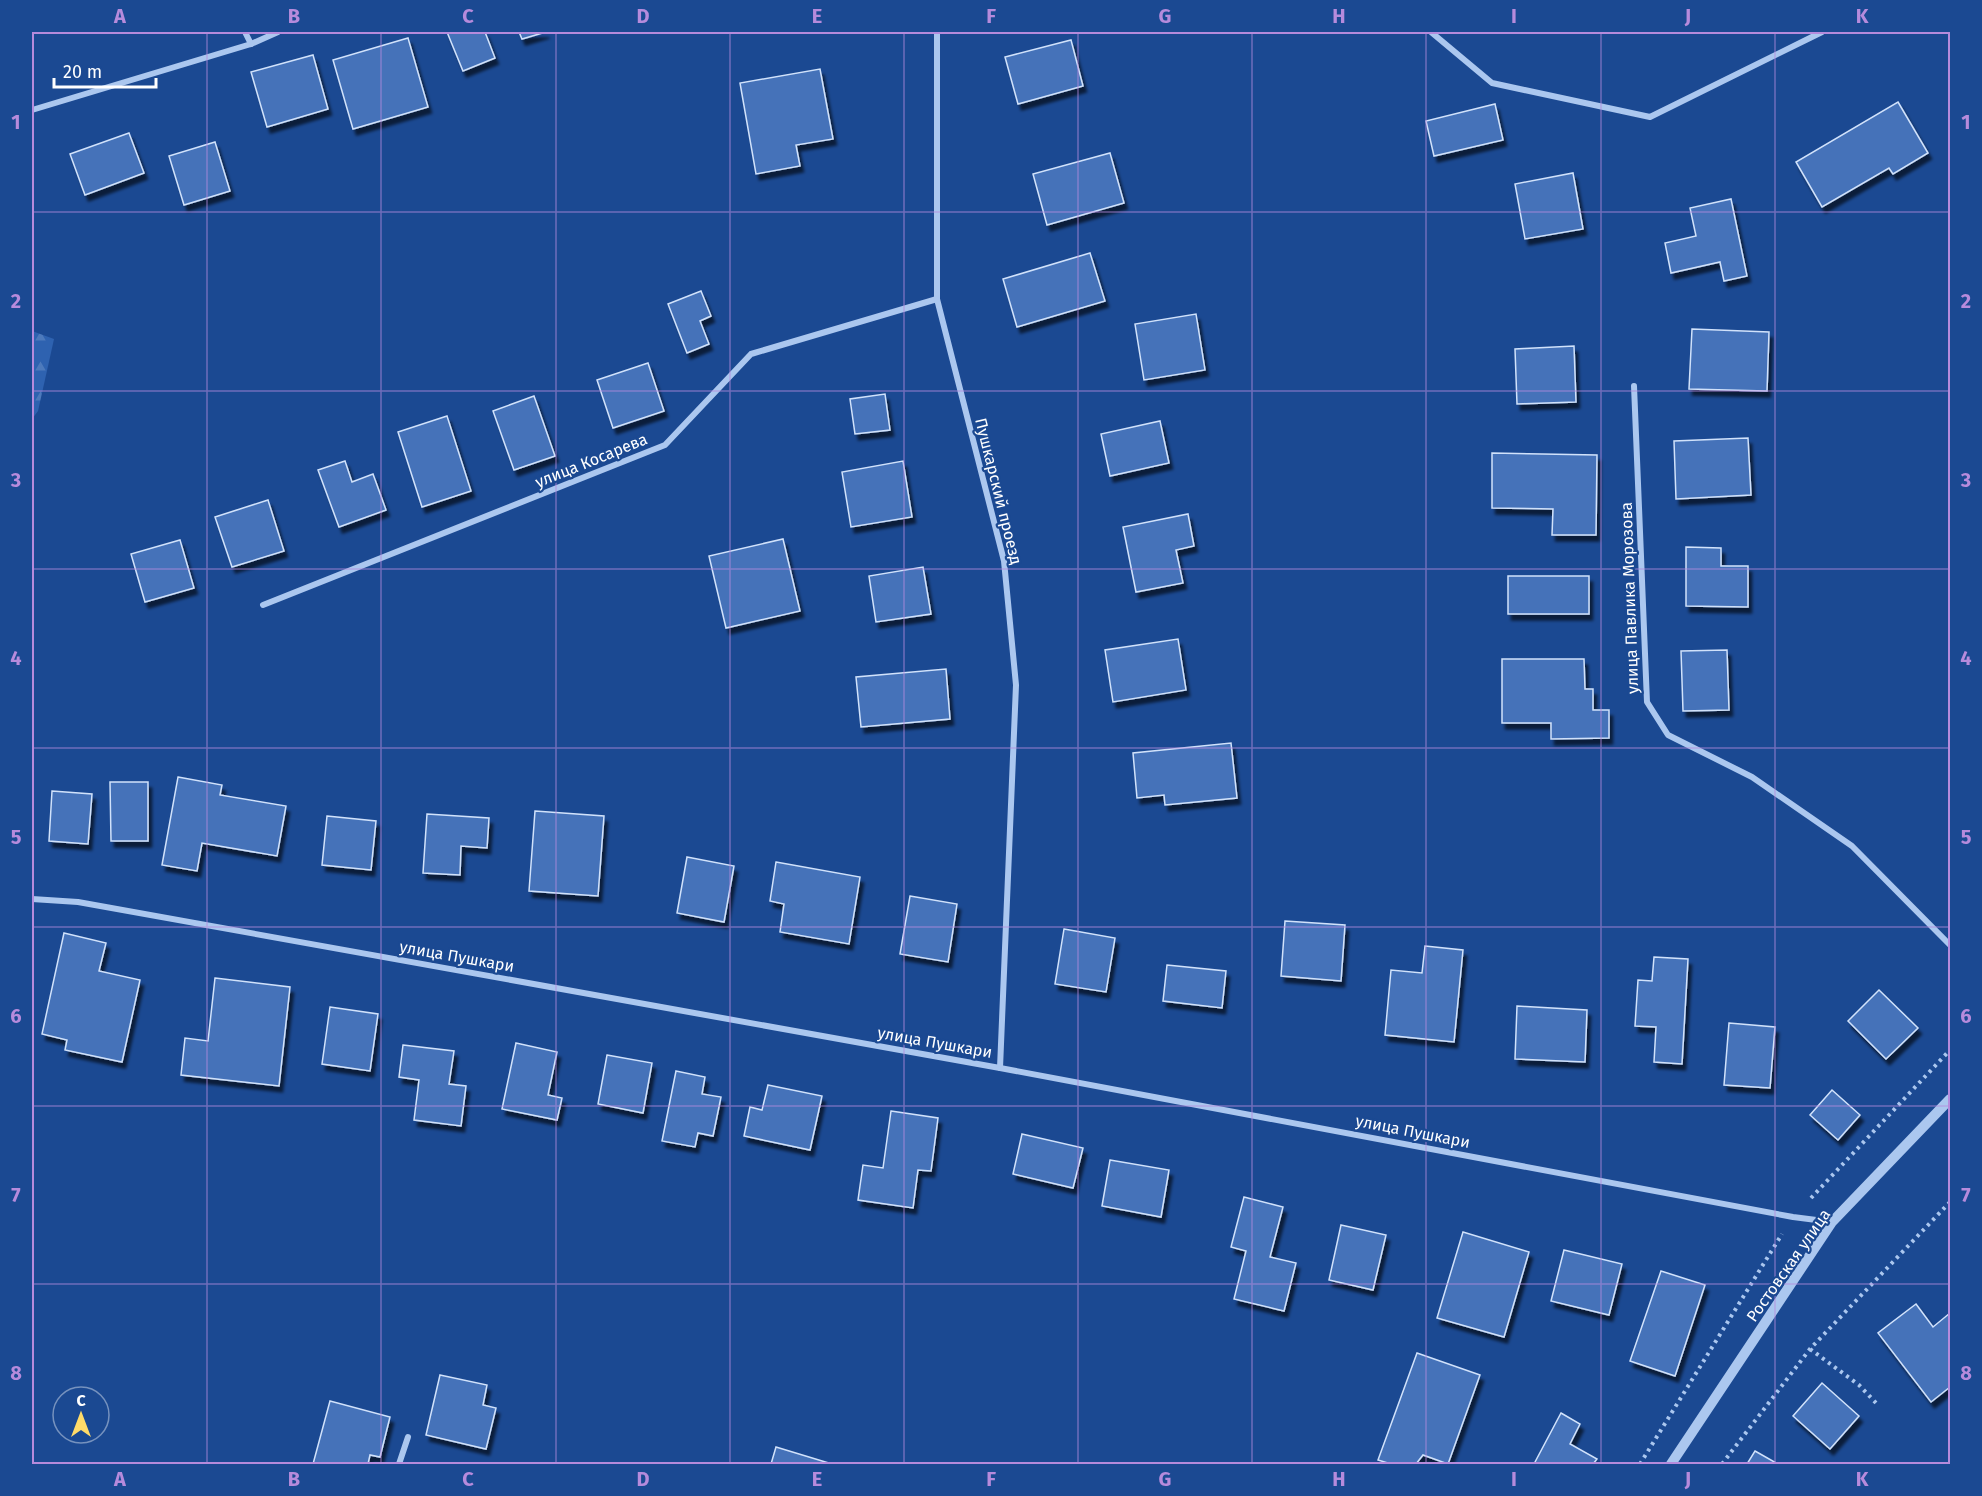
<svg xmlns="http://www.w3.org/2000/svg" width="1982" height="1496" viewBox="0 0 1982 1496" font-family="'Fira Sans',sans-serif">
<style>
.forest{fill:url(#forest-firs)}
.building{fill:#4472b9;stroke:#d1e2fb;stroke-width:1.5;filter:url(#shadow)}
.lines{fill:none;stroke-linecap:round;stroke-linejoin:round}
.path{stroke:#abc7ef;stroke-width:4;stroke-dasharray:3 4.5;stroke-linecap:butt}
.minor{stroke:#abc7ef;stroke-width:6}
.tertiary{stroke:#abc7ef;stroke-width:10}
.grid{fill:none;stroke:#b68bdc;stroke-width:1.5;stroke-opacity:0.55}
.labels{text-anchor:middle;stroke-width:4.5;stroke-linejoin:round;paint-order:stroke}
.street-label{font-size:16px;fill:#fff;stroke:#1b4992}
.neatline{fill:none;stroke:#b68bdc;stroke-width:2}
.grid-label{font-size:20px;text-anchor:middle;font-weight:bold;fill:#b68bdc}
</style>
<defs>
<pattern id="forest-firs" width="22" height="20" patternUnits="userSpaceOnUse" patternTransform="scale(1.5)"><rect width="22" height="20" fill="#2e62b0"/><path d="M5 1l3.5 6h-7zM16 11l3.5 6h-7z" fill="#4d7abc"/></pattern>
<filter id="shadow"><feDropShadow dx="3.5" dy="6" stdDeviation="1.5" flood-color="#0009"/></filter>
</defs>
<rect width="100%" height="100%" fill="#1b4992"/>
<!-- forest -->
<path class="forest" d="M32 331 54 339 38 411 32 419Z"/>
<!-- building -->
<g class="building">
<path d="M447 32H485L495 58 463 71Z"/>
<path d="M519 32H546L522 39Z"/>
<path d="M408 38 428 107 353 129 333 60Z"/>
<path d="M1071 40 1083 86 1018 104 1005 57Z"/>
<path d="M313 55 328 109 267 127 251 72Z"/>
<path d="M820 69 833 139 796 145 800 166 756 174 740 83Z"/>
<path d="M1898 102 1928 153 1893 174 1889 168 1822 207 1796 162Z"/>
<path d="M1495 104 1503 140 1434 156 1426 121Z"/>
<path d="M129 133 144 173 85 195 70 154Z"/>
<path d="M215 142 230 191 184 205 169 156Z"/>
<path d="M1110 153 1124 203 1047 225 1033 174Z"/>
<path d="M1573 173 1583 229 1525 239 1515 184Z"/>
<path d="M1731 199 1747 276 1724 281 1720 262 1671 273 1665 243 1696 236 1690 208Z"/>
<path d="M1090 253 1105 301 1017 327 1003 279Z"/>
<path d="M701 291 711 316 700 321 709 344 687 353 668 304Z"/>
<path d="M1196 314 1205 370 1144 380 1135 324Z"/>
<path d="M1692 329 1769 332 1767 391 1689 389Z"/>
<path d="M1574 346 1576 402 1517 404 1515 349Z"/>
<path d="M648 363 664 411 613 428 597 380Z"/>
<path d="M885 394 890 430 855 434 850 399Z"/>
<path d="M534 396 555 456 514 470 493 411Z"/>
<path d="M447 416 471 491 422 507 398 432Z"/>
<path d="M1160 421 1169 463 1110 476 1101 434Z"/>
<path d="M1748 438 1751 495 1676 499 1674 441Z"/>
<path d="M1492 453 1597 455 1596 535H1552L1553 509 1492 508Z"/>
<path d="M345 461 352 482 373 474 386 510 339 527 318 470Z"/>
<path d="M903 461 912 517 851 527 842 472Z"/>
<path d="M268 500 284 551 232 567 215 517Z"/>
<path d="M1188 514 1194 546 1176 550 1183 583 1136 592 1123 527Z"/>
<path d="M783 539 800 611 726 628 709 556Z"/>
<path d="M180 540 194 588 145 602 131 554Z"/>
<path d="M1686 547 1721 548V566H1748V607L1686 606Z"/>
<path d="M923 567 931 614 876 622 869 576Z"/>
<rect x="1508" y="576" width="81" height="38"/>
<path d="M1178 639 1186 690 1113 702 1105 650Z"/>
<path d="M1727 650 1729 710 1683 711 1681 651Z"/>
<path d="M1502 659H1584L1585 689H1593V710H1609V738L1551 739V723H1502Z"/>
<path d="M946 669 950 719 861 727 856 677Z"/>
<path d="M1231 743 1237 798 1165 805 1164 795 1137 798 1133 753Z"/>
<path d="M178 777 222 785 220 795 286 806 277 856 202 843 197 871 162 865Z"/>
<path d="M110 782H148V841H111Z"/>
<path d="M52 791 92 794 88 844 49 841Z"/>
<path d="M535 811 604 816 598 896 529 891Z"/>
<path d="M427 814 489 818 487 848 461 846 460 875 423 873Z"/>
<path d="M327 816 376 821 371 870 322 865Z"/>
<path d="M687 857 734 866 724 922 677 913Z"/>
<path d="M776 862 860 877 849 944 780 932 784 904 770 901Z"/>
<path d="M910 896 957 904 948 962 900 954Z"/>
<path d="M1285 921 1345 925 1341 981 1281 976Z"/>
<path d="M1064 929 1115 938 1106 992 1055 984Z"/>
<path d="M64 933 106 943 99 971 140 980 122 1062 65 1050 67 1040 42 1034Z"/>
<path d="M1425 946 1463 950 1454 1042 1385 1035 1391 970 1422 973Z"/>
<path d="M1654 957 1688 959 1682 1064 1654 1062 1656 1027 1635 1026 1638 980 1652 981Z"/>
<path d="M1167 965 1226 971 1222 1008 1163 1001Z"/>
<path d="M215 978 290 987 279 1086 181 1075 185 1038 208 1041Z"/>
<path d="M1879 990 1918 1028 1886 1059 1848 1021Z"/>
<path d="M1517 1006 1587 1010 1585 1062 1515 1059Z"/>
<path d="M330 1007 378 1014 370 1071 322 1064Z"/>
<path d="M1729 1023 1775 1027 1770 1088 1724 1085Z"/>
<path d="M516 1043 557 1052 548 1095 562 1098 557 1120 502 1109Z"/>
<path d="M403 1045 454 1051 449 1084 466 1086 461 1126 414 1120 419 1080 399 1077Z"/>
<path d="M607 1055 652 1063 643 1113 598 1104Z"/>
<path d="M676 1071 705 1077 702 1094 721 1097 713 1136 698 1133 695 1147 662 1141Z"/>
<path d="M768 1085 822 1096 810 1150 744 1136 750 1107 762 1110Z"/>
<path d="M1832 1090 1860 1115 1838 1140 1810 1115Z"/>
<path d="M891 1111 938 1118 931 1171 918 1170 913 1208 858 1200 863 1165 883 1168Z"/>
<path d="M1022 1134 1083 1148 1073 1188 1013 1174Z"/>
<path d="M1110 1160 1169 1170 1161 1217 1102 1206Z"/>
<path d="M1244 1197 1283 1207 1270 1257 1296 1263 1284 1311 1234 1299 1246 1251 1231 1247Z"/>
<path d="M1341 1225 1386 1235 1373 1290 1329 1280Z"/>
<path d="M1463 1232 1529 1252 1504 1337 1437 1318Z"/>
<path d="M1564 1250 1622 1264 1609 1315 1551 1301Z"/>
<path d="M1661 1271 1705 1285 1675 1376 1630 1361Z"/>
<path d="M1916 1304 1933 1327 1950 1313V1387L1931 1402 1878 1333Z"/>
<path d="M1417 1353 1480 1375 1448 1464 1423 1455 1416 1464H1391L1378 1460Z"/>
<path d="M440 1375 487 1385 483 1405 496 1408 486 1449 426 1435Z"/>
<path d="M1822 1383 1859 1416 1830 1449 1793 1416Z"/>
<path d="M330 1401 390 1417 380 1457 370 1455 368 1464H313Z"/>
<path d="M1561 1413 1580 1424 1570 1444 1597 1459 1593 1464H1534Z"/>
<path d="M776 1447 832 1464H771Z"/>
<path d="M1755 1451 1778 1464H1747Z"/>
</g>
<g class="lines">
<!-- path -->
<g class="path">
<path d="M1811 1198 1950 1050"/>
<path d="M1810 1349 1859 1385 1877 1404"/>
<path d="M1640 1464 1782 1234"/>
<path d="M1722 1464 1810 1349 1950 1202"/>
</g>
<!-- minor -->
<g class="minor">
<path d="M245 32 251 44"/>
<path d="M937 32V299L1004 561 1016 685 1000 1068"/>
<path d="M1431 32 1492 83 1650 117 1822 32"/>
<path d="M32 110 251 44 278 32"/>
<path d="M1634 386 1647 702 1668 735 1752 777 1852 846 1950 945"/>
<path d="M263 605 665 445 751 354 937 299"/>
<path d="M32 899 78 902 1000 1068 1793 1217 1832 1222"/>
<path d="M399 1464 408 1437"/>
</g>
<!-- tertiary -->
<path class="tertiary" d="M1671 1464 1832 1222 1950 1099"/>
</g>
<!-- grid -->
<path class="grid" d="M207 32V1464M381 32V1464M556 32V1464M730 32V1464M904 32V1464M1078 32V1464M1252 32V1464M1426 32V1464M1601 32V1464M1775 32V1464M32 212H1950M32 391H1950M32 569H1950M32 748H1950M32 927H1950M32 1106H1950M32 1284H1950"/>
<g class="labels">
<!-- street labels -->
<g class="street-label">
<text transform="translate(591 460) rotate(-22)" y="6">улица Косарева</text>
<text transform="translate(999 491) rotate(76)" y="6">Пушкарский проезд</text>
<text transform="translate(1629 598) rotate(-92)" y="6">улица Павлика Морозова</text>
<text transform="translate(457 956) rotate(10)" y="6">улица Пушкари</text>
<text transform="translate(935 1042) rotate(10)" y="6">улица Пушкари</text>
<text transform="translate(1413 1131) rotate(11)" y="6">улица Пушкари</text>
<text transform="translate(1788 1265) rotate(-55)" y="6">Ростовская улица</text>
</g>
</g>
<!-- border -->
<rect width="1982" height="1496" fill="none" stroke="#1b4992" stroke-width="66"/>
<!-- north arrow -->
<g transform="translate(81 1415)"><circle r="28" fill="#1b4992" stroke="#7692be" stroke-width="1.5"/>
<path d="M0-4.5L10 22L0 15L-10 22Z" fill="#ffdb69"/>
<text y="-9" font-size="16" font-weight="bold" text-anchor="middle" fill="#ffffff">С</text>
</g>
<!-- scale -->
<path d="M54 78v9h102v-9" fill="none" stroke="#ffffff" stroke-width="3"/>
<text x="63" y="78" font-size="18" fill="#ffffff" stroke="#1b4992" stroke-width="4.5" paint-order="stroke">20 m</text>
<rect x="33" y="33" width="1916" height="1430" class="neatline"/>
<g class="grid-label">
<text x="120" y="23">A</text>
<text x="294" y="23">B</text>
<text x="468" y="23">C</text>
<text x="643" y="23">D</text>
<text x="817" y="23">E</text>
<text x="991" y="23">F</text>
<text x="1165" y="23">G</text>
<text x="1339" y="23">H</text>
<text x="1514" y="23">I</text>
<text x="1688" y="23">J</text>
<text x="1862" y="23">K</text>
<text x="16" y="129">1</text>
<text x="1966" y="129">1</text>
<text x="16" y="308">2</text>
<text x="1966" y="308">2</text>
<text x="16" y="487">3</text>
<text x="1966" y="487">3</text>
<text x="16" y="665">4</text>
<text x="1966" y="665">4</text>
<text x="16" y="844">5</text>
<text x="1966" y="844">5</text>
<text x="16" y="1023">6</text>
<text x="1966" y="1023">6</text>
<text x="16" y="1202">7</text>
<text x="1966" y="1202">7</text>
<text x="16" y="1380">8</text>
<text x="1966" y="1380">8</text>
<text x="120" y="1486">A</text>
<text x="294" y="1486">B</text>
<text x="468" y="1486">C</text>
<text x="643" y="1486">D</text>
<text x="817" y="1486">E</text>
<text x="991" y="1486">F</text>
<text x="1165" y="1486">G</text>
<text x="1339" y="1486">H</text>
<text x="1514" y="1486">I</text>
<text x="1688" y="1486">J</text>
<text x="1862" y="1486">K</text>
</g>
</svg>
